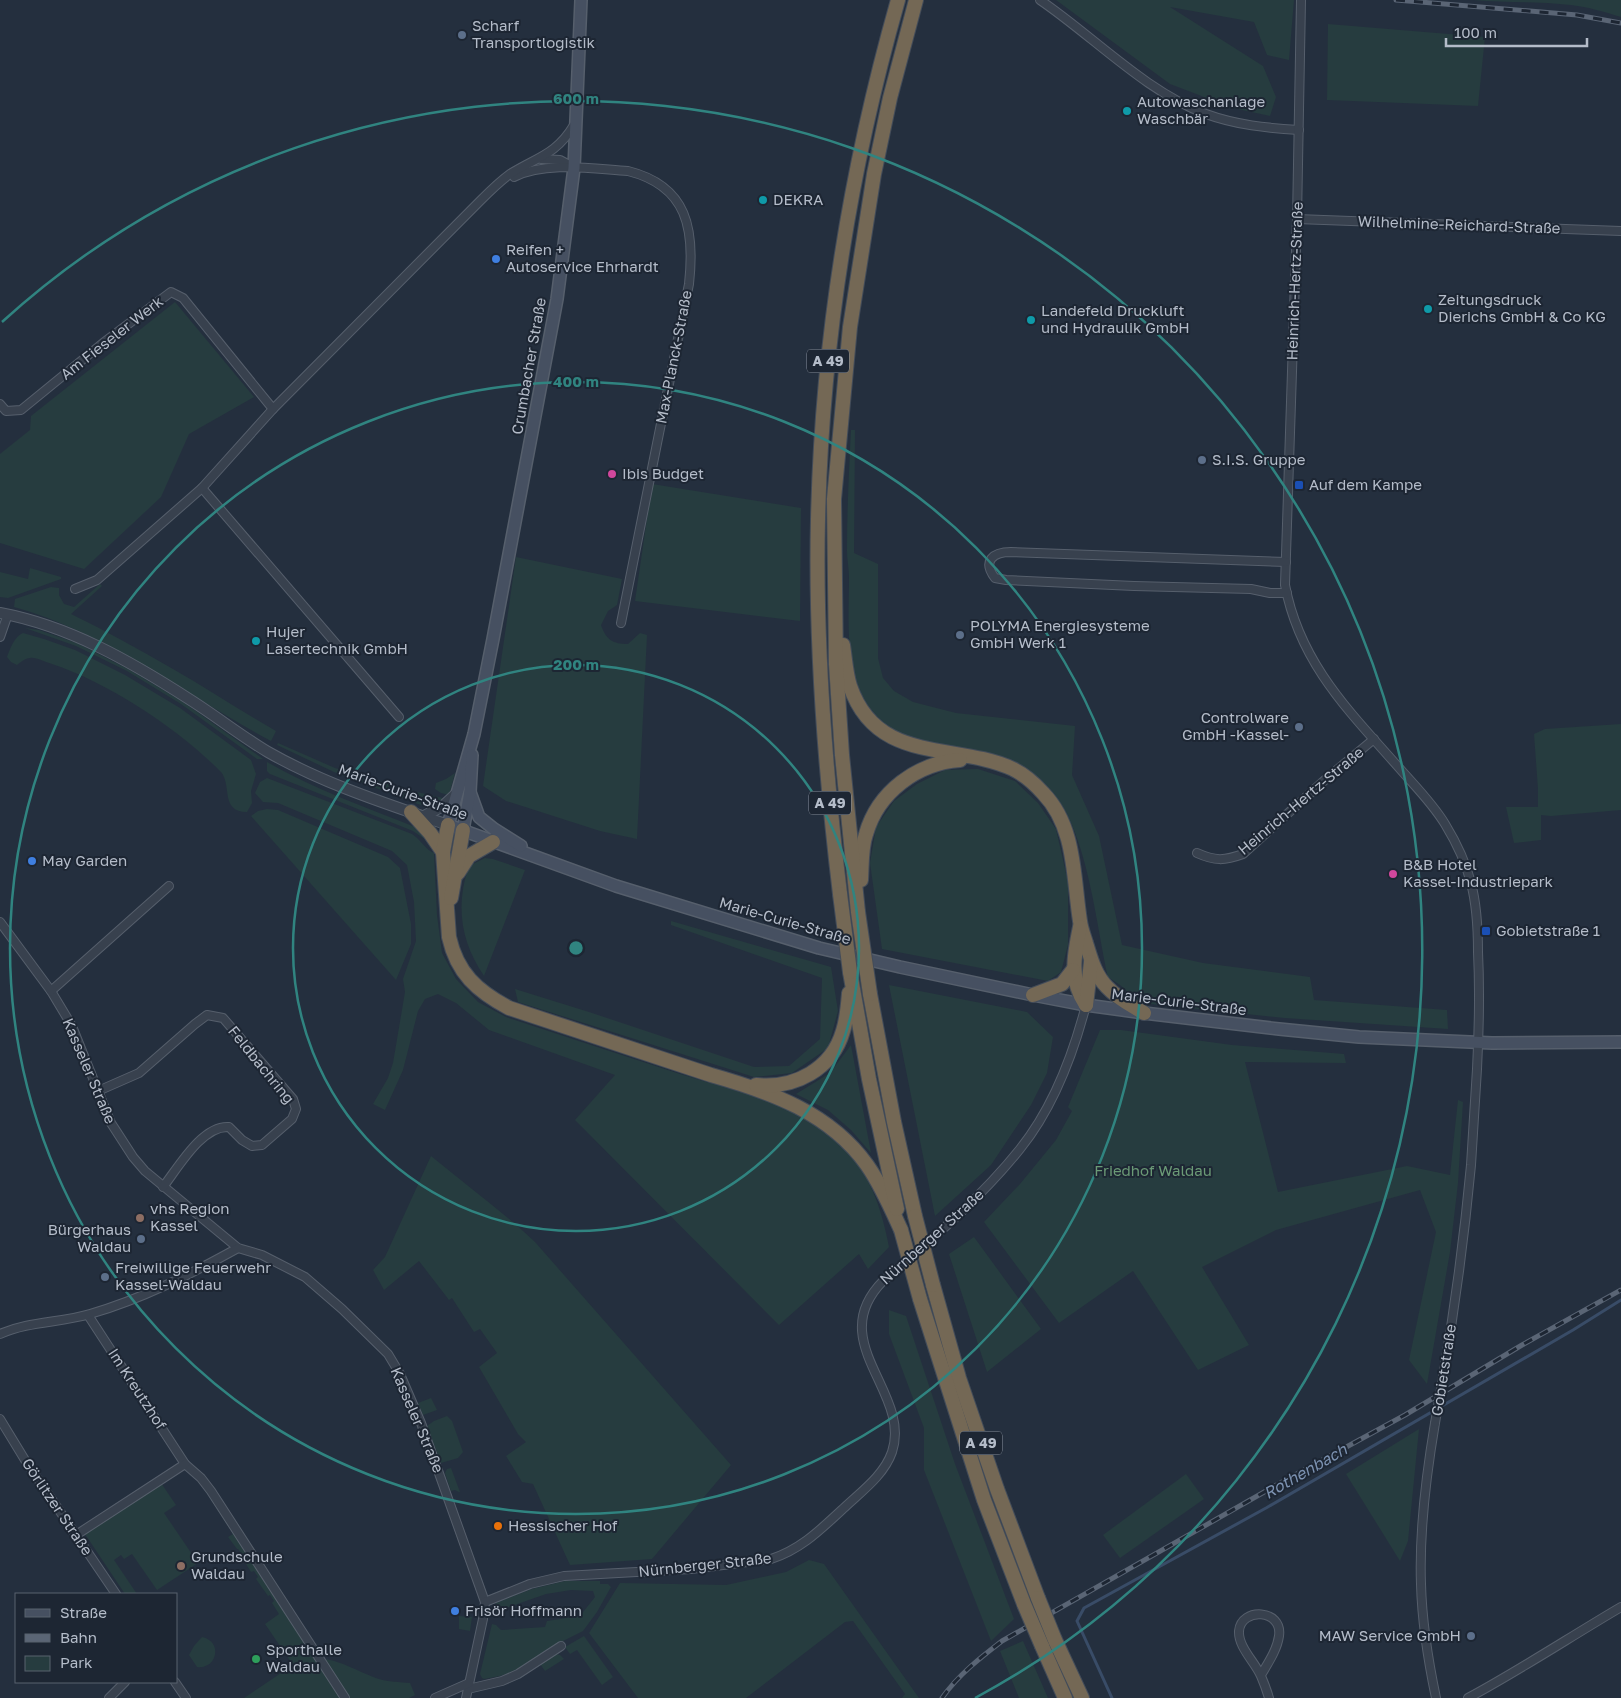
<svg xmlns="http://www.w3.org/2000/svg" width="1621" height="1698" viewBox="0 0 1621 1698" font-family="'Golos Text',sans-serif">
<style>
.green{fill:#263c3f}
.lines{fill:none;stroke-linecap:round;stroke-linejoin:round}
.stream{stroke:#394c67;stroke-width:3}
.minor-casing{stroke:#565f6c;stroke-width:10}
.tertiary-casing{stroke:#565f6c;stroke-width:12}
.secondary-casing{stroke:#565f6c;stroke-width:14}
.motorway-casing{stroke:#434c59;stroke-width:16}
.minor{stroke:#38414e;stroke-width:8}
.tertiary{stroke:#38414e;stroke-width:10}
.secondary{stroke:#465061;stroke-width:11}
.motorway{stroke:#746855;stroke-width:14}
.rail-casing{stroke:#5a6575;stroke-width:5}
.rail{stroke:#1d2633;stroke-width:3;stroke-dasharray:9;stroke-linecap:butt}
.minor-bridge-casing{stroke:#565f6c;stroke-width:10;stroke-linecap:butt}
.motorway-bridge-casing{stroke:#434c59;stroke-width:16;stroke-linecap:butt}
.minor-bridge{stroke:#38414e;stroke-width:8}
.motorway-bridge{stroke:#746855;stroke-width:14}
.ring{fill:none;stroke:#308480;stroke-width:2.5}
.service-dot{fill:#5c6f8a;stroke:#1d2633;stroke-width:2}
.culture-dot{fill:#0f9aa8;stroke:#1d2633;stroke-width:2}
.shop-dot{fill:#3f7fe0;stroke:#1d2633;stroke-width:2}
.hotel-dot{fill:#d1479c;stroke:#1d2633;stroke-width:2}
.transit-dot{fill:#1a4fb4;stroke:#1d2633;stroke-width:2}
.education-dot{fill:#8d6e63;stroke:#1d2633;stroke-width:2}
.food-dot{fill:#e8710a;stroke:#1d2633;stroke-width:2}
.leisure-dot{fill:#2e9e5b;stroke:#1d2633;stroke-width:2}
.labels{text-anchor:middle;stroke-width:4;stroke-linejoin:round;paint-order:stroke}
.shield{fill:#1d2633;stroke:#878f9c;stroke-width:1}
.shield-label{font-size:14px;font-weight:bold;fill:#b4bcc9}
.poi-label{font-size:15px;fill:#b4bcc9;stroke:#1d2633;text-anchor:start}
.street-label{font-size:15px;fill:#b4bcc9;stroke:#1d2633}
.park-label{font-size:15px;fill:#6b9a76;stroke:#1d2633}
.water-label{font-size:16px;font-style:italic;fill:#7c92b1;stroke:#1d2633}
.centre{fill:#308480;stroke:#1d2633;stroke-width:2.5}
.ring-label{font-size:15px;text-anchor:middle;font-weight:bold;fill:#308480;stroke:#1d2633;stroke-width:4;stroke-linejoin:round;paint-order:stroke}
</style>
<rect width="100%" height="100%" fill="#242f3e"/>
<!-- green -->
<g class="green">
<path d="M1056 0H1294L1289 60 1267 55 1254 22 1170 7 1263 66 1276 97 1270 116 1233 108 1170 84Z"/>
<path d="M1473 0H1621V17C1605 12 1588 7 1571 5 1539 1 1506 3 1473 0Z"/>
<path d="M1328 24 1485 37 1478 106 1327 100Z"/>
<path d="M175 302 254 397 189 434 161 497 84 569 0 543V454L30 430 31 416Z"/>
<path d="M851 430H855L854 553 878 564V658L883 678 894 691 913 702 956 713 1075 726 1072 775 1099 836 1122 945 1203 963 1310 977 1314 1000 1447 1010 1448 1029 1285 1018 1141 1003 1120 985 1108 977C1096 924 1088 836 1054 794 1039 774 1005 755 980 751 961 747 939 747 920 742 896 736 871 716 861 693 845 658 849 615 849 577 849 568 847 560 847 551 847 510 849 470 851 430Z"/>
<path d="M652 484 801 508 800 621 635 601Z"/>
<path d="M516 557 622 579 617 605 608 611 601 625C606 640 613 644 628 644L640 633 647 635 637 839 600 831 519 805 506 801 483 786Z"/>
<path d="M30 568 61 577V579L8 598 0 597V572L28 579Z"/>
<path d="M100 584 102 586 71 614C106 631 140 650 173 669 208 689 241 711 276 731L271 741C185 695 110 634 14 607L15 599 51 587 59 588V595L64 604 74 607Z"/>
<path d="M25 628 39 630 77 643 128 669 182 701 263 759H257L181 704 127 671 76 646Z"/>
<path d="M23 633 44 639 75 650 125 675 180 708 251 760 256 774 251 791 252 803 247 812C220 812 232 785 221 772 179 729 109 683 52 664 45 662 36 657 30 658 25 658 21 662 17 665L11 662 7 657C10 649 14 637 23 633Z"/>
<path d="M1621 724V810L1551 816 1541 815V840L1514 843 1506 807H1538V789L1534 734 1545 729Z"/>
<path d="M278 743 335 768 417 792 447 799 431 807H426L334 772 277 745Z"/>
<path d="M267 762C314 789 365 807 415 827L421 830 429 842 413 831 270 774 267 771Z"/>
<path d="M978 769 1015 781 1038 803 1056 829 1068 882V945L1061 972 1048 981 882 949 870 863 876 827 894 801 917 784 945 770Z"/>
<path d="M455 773 449 795 441 793 435 789 436 783 446 779Z"/>
<path d="M267 778 412 834C420 839 427 851 434 853L437 915 442 953 456 979 478 1002 506 1017C564 1036 622 1055 680 1074 735 1091 799 1104 842 1146 870 1172 882 1210 889 1247L868 1269 859 1254 779 1325 575 1120 615 1075 489 1030 456 1003 438 994 425 999 418 1011 403 1070 385 1110 373 1104 388 1078 393 1063 405 992 403 979 416 941 414 902 407 865 392 851 278 803 263 802 255 793 260 782Z"/>
<path d="M267 809 278 810 388 857 400 868 411 924V944L396 980 251 816 258 811Z"/>
<path d="M485 858 493 859 525 870 484 976C461 942 455 906 469 866Z"/>
<path d="M671 921 831 967 838 1011 828 1048 792 1073 754 1077 518 1002 515 989 589 1012 754 1067 789 1066 820 1039 822 978 671 925Z"/>
<path d="M889 985 1027 1012 1053 1037 1047 1073 1031 1105 991 1165 935 1216Z"/>
<path d="M1100 1030H1121L1232 1045 1344 1054 1346 1063 1245 1062 1278 1192 1407 1166 1450 1175 1458 1100 1463 1102 1458 1183 1450 1252 1427 1384 1409 1360 1436 1232 1420 1190 1276 1230 1202 1267 1249 1345 1198 1370 1133 1271 1059 1323 984 1222 1020 1184 1056 1140 1072 1111 1068 1107Z"/>
<path d="M851 1045 871 1153 851 1130 828 1110 796 1094 830 1073Z"/>
<path d="M431 1156C466 1185 502 1211 535 1242L731 1465 652 1559 570 1565 533 1484 522 1482 506 1456 526 1442 518 1434 479 1367 497 1353 480 1329 474 1332 452 1298 449 1300 419 1261 384 1290 373 1270 385 1257Z"/>
<path d="M974 1237 1041 1329 987 1372 949 1254Z"/>
<path d="M889 1310 906 1316 955 1464 1014 1619 991 1641 924 1470V1428L889 1334Z"/>
<path d="M431 1398 437 1410 423 1415 418 1403Z"/>
<path d="M447 1416 452 1421 463 1452 458 1458 441 1463 427 1426 434 1421Z"/>
<path d="M1419 1429 1408 1541 1400 1561 1346 1474Z"/>
<path d="M451 1468 460 1492H459L455 1490 451 1491 445 1473 447 1469Z"/>
<path d="M1186 1474 1204 1499 1120 1558 1103 1535Z"/>
<path d="M201 1480 342 1698H244L293 1665 265 1624 279 1614 272 1603 274 1601 270 1595 268 1596 256 1579 258 1577 254 1571 251 1572 241 1556 242 1554 238 1549H237L228 1537 233 1534 199 1481Z"/>
<path d="M161 1483 176 1505 164 1513 198 1563 157 1590 132 1554 124 1559 121 1555 114 1560 137 1594H125L85 1534 87 1530Z"/>
<path d="M809 1560 824 1564 919 1698H902L905 1694 853 1621 845 1622 746 1698H638L589 1633 620 1583 726 1585 786 1572Z"/>
<path d="M565 1581H600V1584H608L611 1587 597 1612 583 1631 559 1643 514 1671 500 1676 484 1679 482 1678 480 1674 492 1624 496 1625 501 1630 545 1627 547 1621 580 1616 595 1597 593 1591 571 1590 546 1594 500 1610 494 1614 496 1603 532 1589Z"/>
<path d="M459 1616 472 1617 470 1631 459 1629Z"/>
<path d="M584 1636 613 1677 602 1685 577 1650 570 1654 565 1647Z"/>
<path d="M202 1637C224 1642 216 1670 197 1667L189 1655 194 1646Z"/>
<path d="M1023 1641 1048 1698H1019L1000 1651Z"/>
<path d="M555 1654 560 1655 564 1659 545 1671 540 1664Z"/>
<path d="M323 1659C338 1659 363 1674 379 1679 388 1682 400 1682 410 1683L415 1695 409 1698H348Z"/>
</g>
<g class="lines">
<!-- stream -->
<path class="stream" d="M1112 1698 1077 1621 1084 1608 1266 1508 1573 1330 1621 1300"/>
<defs>
<g id="minor">
<path d="M1040 0C1093 36 1146 92 1206 114 1236 125 1267 128 1299 130"/>
<path d="M1301 0 1297 219 1285 585C1300 664 1350 712 1401 770 1416 787 1433 804 1445 824 1456 842 1466 863 1471 883 1477 906 1478 929 1478 952 1480 992 1479 1030 1477 1069 1475 1101 1473 1133 1471 1165 1464 1240 1454 1314 1441 1389"/>
<path d="M541 159 560 160 573 167"/>
<path d="M514 177C546 161 594 169 628 171 688 186 695 230 689 284L621 623"/>
<path d="M1297 219 1621 231"/>
<path d="M0 404 6 411 21 410 103 343 171 292 183 298 273 409"/>
<path d="M202 488 399 717"/>
<path d="M1286 562 1011 552C993 552 982 561 995 578L1006 580 1134 586 1251 589 1270 593H1287"/>
<path d="M75 589 97 580 202 488 273 409 481 200C490 191 499 182 510 174 537 157 556 155 574 125"/>
<path d="M0 637 8 614"/>
<path d="M1197 853C1215 861 1224 861 1243 854L1326 779 1374 739"/>
<path d="M0 922 51 991 72 1026 111 1123 133 1157 145 1171 238 1248 262 1255 305 1277 342 1309 388 1354 400 1374 421 1423 485 1602 483 1619 466 1698"/>
<path d="M51 991 169 886"/>
<path d="M98 1091 139 1073 195 1024 207 1015 223 1018 293 1099 296 1109 292 1119 262 1145 252 1146 242 1140 229 1127C202 1125 178 1168 163 1187"/>
<path d="M88 1315 185 1464 201 1478 211 1491 345 1698"/>
<path d="M0 1334C29 1321 60 1323 90 1314 142 1299 191 1274 238 1248"/>
<path d="M0 1419 25 1460 116 1594"/>
<path d="M1435 1423C1426 1476 1419 1530 1421 1584 1422 1622 1428 1660 1436 1698"/>
<path d="M76 1535 185 1464"/>
<path d="M485 1602 530 1584 564 1576 691 1569 771 1559C802 1549 822 1528 845 1507 862 1491 884 1475 892 1452 912 1392 823 1342 883 1281 931 1240 980 1199 1020 1149 1053 1108 1073 1055 1086 1005"/>
<path d="M1261 1675C1268 1663 1277 1650 1279 1636 1283 1609 1241 1607 1239 1631 1238 1647 1255 1662 1261 1676 1264 1683 1267 1691 1269 1698"/>
<path d="M175 1682 186 1698"/>
<path d="M468 1689 502 1681 518 1674 561 1646"/>
<path d="M109 1698 125 1682"/>
<path d="M435 1698 469 1683"/>
<path d="M1468 1698C1520 1670 1570 1637 1621 1607"/>
</g>
<g id="tertiary">
<path d="M0 613C69 626 130 661 189 699 216 716 241 736 268 752 324 784 387 804 448 825"/>
<path d="M424 816 443 806 456 794"/>
</g>
<g id="secondary">
<path d="M581 0 574 168 557 299 493 639 474 734 448 825 616 886 819 948 900 967 1033 995 1086 1005 1144 1013 1279 1029 1359 1037 1492 1043 1621 1042"/>
<path d="M470 792 479 817 494 829 521 846"/>
<path d="M463 830 470 792 472 755"/>
</g>
<g id="motorway">
<path d="M843 645C845 658 846 674 850 686 877 765 955 742 1013 769 1025 775 1035 784 1043 793 1076 827 1073 877 1080 921 1081 929 1084 936 1086 943 1091 959 1095 975 1107 987 1117 998 1131 1005 1144 1013"/>
<path d="M411 812 430 833 443 852"/>
<path d="M448 825 443 852 449 937C457 973 477 991 509 1008L711 1075C771 1092 830 1113 867 1165 881 1185 891 1208 901 1230"/>
<path d="M458 873 469 856 493 842"/>
<path d="M861 880C862 864 861 848 866 834 878 792 917 763 960 760"/>
<path d="M840 894C825 769 815 644 818 519 822 343 850 169 898 0"/>
<path d="M451 898 463 830"/>
<path d="M858 912 842 755 836 664 834 499 850 327 874 174 890 98 916 0"/>
<path d="M1080 927C1074 955 1069 980 1086 1005"/>
<path d="M850 972 869 1079 897 1209"/>
<path d="M870 994 894 1122 915 1216"/>
<path d="M1033 995 1062 984 1073 970"/>
<path d="M1086 1005 1091 962"/>
<path d="M756 1085C795 1089 832 1069 843 1031 847 1019 848 1005 849 993"/>
<path d="M933 1285 959 1378 997 1489 1038 1598"/>
<path d="M920 1299 984 1500 1024 1604"/>
<path d="M1055 1640 1082 1698"/>
<path d="M1042 1646 1065 1698"/>
</g>
</defs>
<!-- minor casing -->
<use href="#minor" class="minor-casing"/>
<!-- tertiary casing -->
<use href="#tertiary" class="tertiary-casing"/>
<!-- secondary casing -->
<use href="#secondary" class="secondary-casing"/>
<!-- motorway casing -->
<use href="#motorway" class="motorway-casing"/>
<!-- minor -->
<use href="#minor" class="minor"/>
<!-- tertiary -->
<use href="#tertiary" class="tertiary"/>
<!-- secondary -->
<use href="#secondary" class="secondary"/>
<!-- motorway -->
<use href="#motorway" class="motorway"/>
<defs>
<g id="rail">
<path d="M1396 0 1577 15 1621 23"/>
<path d="M942 1698C958 1675 980 1658 1002 1641L1273 1487 1405 1415 1522 1345 1621 1290"/>
</g>
</defs>
<!-- rail casing -->
<use href="#rail" class="rail-casing"/>
<!-- rail -->
<use href="#rail" class="rail"/>
<defs>
<path id="minor-bridge" d="M1435 1423 1441 1389"/>
<g id="motorway-bridge">
<path d="M840 894 850 972"/>
<path d="M858 912 870 994"/>
<path d="M915 1216 933 1285"/>
<path d="M901 1230 920 1299"/>
<path d="M1038 1598 1055 1640"/>
<path d="M1024 1604 1042 1646"/>
</g>
</defs>
<!-- minor-bridge casing -->
<use href="#minor-bridge" class="minor-bridge-casing"/>
<!-- motorway-bridge casing -->
<use href="#motorway-bridge" class="motorway-bridge-casing"/>
<!-- minor-bridge -->
<use href="#minor-bridge" class="minor-bridge"/>
<!-- motorway-bridge -->
<use href="#motorway-bridge" class="motorway-bridge"/>
</g>
<!-- distance rings -->
<g class="ring">
<circle cx="576" cy="948" r="283"/>
<circle cx="576" cy="948" r="566"/>
<path d="M2 322A849 849 0 1 1 975 1698"/>
</g>
<!-- markers -->
<g class="service-dot">
<circle cx="462" cy="35" r="5"/>
<circle cx="1202" cy="460" r="5"/>
<circle cx="960" cy="635" r="5"/>
<circle cx="1299" cy="727" r="5"/>
<circle cx="141" cy="1239" r="5"/>
<circle cx="105" cy="1277" r="5"/>
<circle cx="1471" cy="1636" r="5"/>
</g>
<g class="culture-dot">
<circle cx="1127" cy="111" r="5"/>
<circle cx="763" cy="200" r="5"/>
<circle cx="1428" cy="309" r="5"/>
<circle cx="1031" cy="320" r="5"/>
<circle cx="256" cy="641" r="5"/>
</g>
<g class="shop-dot">
<circle cx="496" cy="259" r="5"/>
<circle cx="32" cy="861" r="5"/>
<circle cx="455" cy="1611" r="5"/>
</g>
<g class="hotel-dot">
<circle cx="612" cy="474" r="5"/>
<circle cx="1393" cy="874" r="5"/>
</g>
<g class="transit-dot">
<rect x="1294" y="480" width="10" height="10" rx="2.5"/>
<rect x="1481" y="926" width="10" height="10" rx="2.5"/>
</g>
<g class="education-dot">
<circle cx="140" cy="1218" r="5"/>
<circle cx="181" cy="1566" r="5"/>
</g>
<circle class="food-dot" cx="498" cy="1526" r="5"/>
<circle class="leisure-dot" cx="256" cy="1659" r="5"/>
<g class="labels">
<!-- shield labels -->
<g class="shield">
<rect x="807" y="349.5" width="42" height="23" rx="4"/>
<rect x="809" y="791.5" width="42" height="23" rx="4"/>
<rect x="960" y="1431.5" width="42" height="23" rx="4"/>
</g>
<g class="shield-label">
<text x="828" y="366">A 49</text>
<text x="830" y="808">A 49</text>
<text x="981" y="1448">A 49</text>
</g>
<!-- poi labels -->
<g class="poi-label">
<text x="472" y="31">Scharf<tspan x="472" dy="17">Transportlogistik</tspan></text>
<text x="1137" y="107">Autowaschanlage<tspan x="1137" dy="17">Waschbär</tspan></text>
<text x="773" y="205">DEKRA</text>
<text x="506" y="255">Reifen +<tspan x="506" dy="17">Autoservice Ehrhardt</tspan></text>
<text x="1438" y="305">Zeitungsdruck<tspan x="1438" dy="17">Dierichs GmbH &amp; Co KG</tspan></text>
<text x="1041" y="316">Landefeld Druckluft<tspan x="1041" dy="17">und Hydraulik GmbH</tspan></text>
<text x="1212" y="465">S.I.S. Gruppe</text>
<text x="622" y="479">Ibis Budget</text>
<text x="1309" y="490">Auf dem Kampe</text>
<text x="970" y="631">POLYMA Energiesysteme<tspan x="970" dy="17">GmbH Werk 1</tspan></text>
<text x="266" y="637">Hujer<tspan x="266" dy="17">Lasertechnik GmbH</tspan></text>
<text x="1289" y="723" text-anchor="end">Controlware<tspan x="1289" dy="17">GmbH -Kassel-</tspan></text>
<text x="42" y="866">May Garden</text>
<text x="1403" y="870">B&amp;B Hotel<tspan x="1403" dy="17">Kassel-Industriepark</tspan></text>
<text x="1496" y="936">Gobietstraße 1</text>
<text x="150" y="1214">vhs Region<tspan x="150" dy="17">Kassel</tspan></text>
<text x="131" y="1235" text-anchor="end">Bürgerhaus<tspan x="131" dy="17">Waldau</tspan></text>
<text x="115" y="1273">Freiwillige Feuerwehr<tspan x="115" dy="17">Kassel-Waldau</tspan></text>
<text x="508" y="1531">Hessischer Hof</text>
<text x="191" y="1562">Grundschule<tspan x="191" dy="17">Waldau</tspan></text>
<text x="465" y="1616">Frisör Hoffmann</text>
<text x="1461" y="1641" text-anchor="end">MAW Service GmbH</text>
<text x="266" y="1655">Sporthalle<tspan x="266" dy="17">Waldau</tspan></text>
</g>
<!-- street labels -->
<g class="street-label">
<text transform="translate(1459 225) rotate(2)" y="5">Wilhelmine-Reichard-Straße</text>
<text transform="translate(1295 281) rotate(-88)" y="5">Heinrich-Hertz-Straße</text>
<text transform="translate(112 338) rotate(-38)" y="5">Am Fieseler Werk</text>
<text transform="translate(674 357) rotate(-79)" y="5">Max-Planck-Straße</text>
<text transform="translate(529 366) rotate(-80)" y="5">Crumbacher Straße</text>
<text transform="translate(403 792) rotate(20)" y="5">Marie-Curie-Straße</text>
<text transform="translate(1301 801) rotate(-40)" y="5">Heinrich-Hertz-Straße</text>
<text transform="translate(785 921) rotate(16)" y="5">Marie-Curie-Straße</text>
<text transform="translate(1179 1002) rotate(7)" y="5">Marie-Curie-Straße</text>
<text transform="translate(261 1065) rotate(51)" y="5">Feldbachring</text>
<text transform="translate(89 1071) rotate(67)" y="5">Kasseler Straße</text>
<text transform="translate(932 1237) rotate(-42)" y="5">Nürnberger Straße</text>
<text transform="translate(1444 1370) rotate(-81)" y="5">Gobietstraße</text>
<text transform="translate(137 1389) rotate(57)" y="5">Im Kreutzhof</text>
<text transform="translate(417 1420) rotate(67)" y="5">Kasseler Straße</text>
<text transform="translate(57 1507) rotate(56)" y="5">Görlitzer Straße</text>
<text transform="translate(705 1565) rotate(-6)" y="5">Nürnberger Straße</text>
</g>
<!-- park labels -->
<g class="park-label">
<text x="1153" y="1176">Friedhof Waldau</text>
</g>
<!-- water labels -->
<g class="water-label">
<text transform="translate(1305 1471) rotate(-30)" y="6">Rothenbach</text>
</g>
</g>
<circle cx="576" cy="948" r="8" class="centre"/>
<g class="ring-label">
<text x="576" y="104">600 m</text>
<text x="576" y="387">400 m</text>
<text x="576" y="670">200 m</text>
</g>
<!-- legend -->
<rect x="15" y="1593" width="162" height="90" fill="#1d2633" stroke="#59626f"/>
<rect x="25" y="1609" width="25" height="8" fill="#465061" stroke="#59626f"/>
<text x="60" y="1618" font-size="15" fill="#b4bcc9">Straße</text>
<rect x="25" y="1634" width="25" height="8" fill="#5a6575" stroke="#59626f"/>
<text x="60" y="1643" font-size="15" fill="#b4bcc9">Bahn</text>
<rect x="25" y="1656" width="25" height="15" fill="#263c3f" stroke="#59626f"/>
<text x="60" y="1668" font-size="15" fill="#b4bcc9">Park</text>
<!-- scale -->
<path d="M1446 38v8h141v-8" fill="none" stroke="#b4bcc9" stroke-width="2.5"/>
<text x="1454" y="38" font-size="15" fill="#b4bcc9" stroke="#1d2633" stroke-width="4" paint-order="stroke">100 m</text>
</svg>
